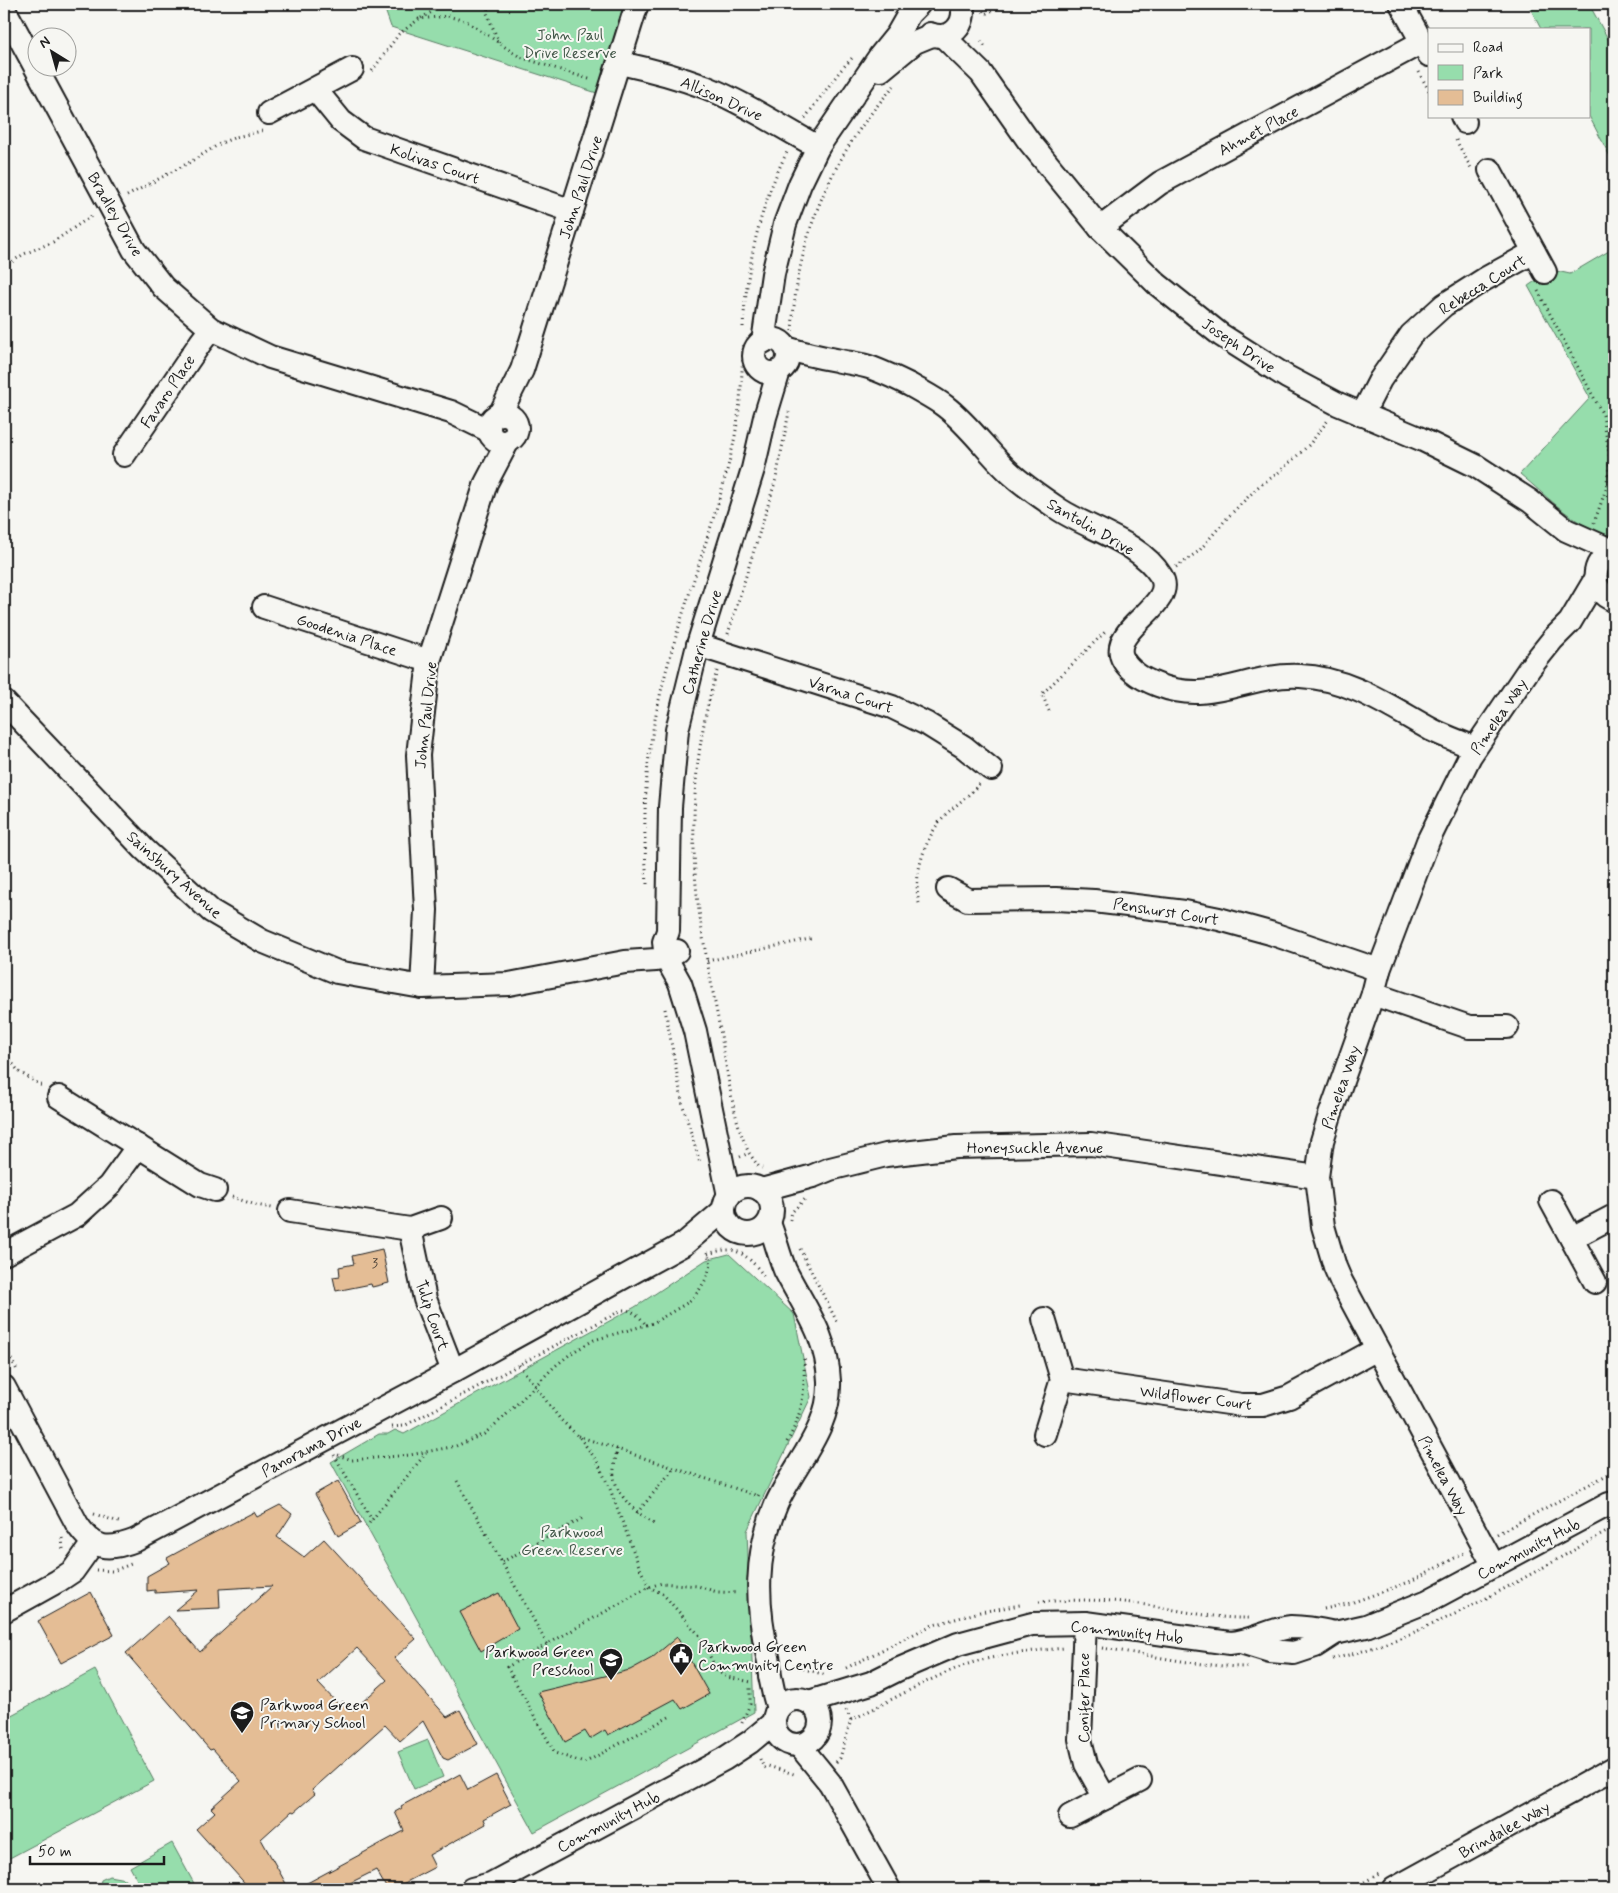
<svg xmlns="http://www.w3.org/2000/svg" width="1618" height="1893" viewBox="0 0 1618 1893" font-family="Mynerve,sans-serif">
<style>
.park{fill:#96ddac;stroke:#597c64}
.building{fill:#e4bd95;stroke:#1c1c1c;fill-rule:evenodd}
.lines{fill:none;stroke-linecap:round;stroke-linejoin:round}
.minor-casing{stroke:#1c1c1c;stroke-width:26}
.path{stroke:#1c1c1c;stroke-width:3;stroke-dasharray:1 4;stroke-linecap:butt}
.minor{stroke:#f6f6f2;stroke-width:22}
.labels{text-anchor:middle;stroke-width:4;stroke-linejoin:round;paint-order:stroke}
.number-label{font-size:14px;fill:#4e443a}
.park-label{font-size:16px;fill:#415647;stroke:#f6f6f2}
.street-label{font-size:16px;fill:#1c1c1c;stroke:#f6f6f2}
.poi-label{font-size:16px;fill:#1c1c1c;stroke:#f6f6f2;text-anchor:start}
</style>
<rect width="100%" height="100%" fill="#f6f6f2"/>
<filter id="ink" filterUnits="userSpaceOnUse"><feTurbulence type="fractalNoise" baseFrequency=".02" numOctaves="2"/><feDisplacementMap in="SourceGraphic" scale="10" xChannelSelector="R" yChannelSelector="G"/><feConvolveMatrix kernelMatrix="1 2 1 2 8 2 1 2 1" color-interpolation-filters="sRGB"/></filter>
<g filter="url(#ink)">
<!-- park -->
<g class="park">
<path d="M383 4H624L597 93 391 27Z"/>
<path d="M1528 4H1589L1614 50V164L1589 116V29H1541Z"/>
<path d="M1614 248V536C1579 531 1547 496 1520 474L1590 398 1528 286 1552 270 1570 274Z"/>
<path d="M729 1254 794 1314 811 1397 747 1531 754 1712 534 1832 331 1462 379 1434H388L395 1430 404 1434 635 1307 706 1260Z"/>
<path d="M95 1670 154 1781 4 1861V1719Z"/>
<path d="M428 1740 443 1777 414 1789 398 1752Z"/>
<path d="M172 1843 197 1889H142L130 1867Z"/>
<path d="M109 1876 125 1879 131 1889H99L101 1880Z"/>
</g>
<!-- building -->
<g class="building">
<path d="M382 1249 389 1283 372 1287 371 1284 336 1291 333 1277 340 1276 339 1267 354 1264 352 1256Z"/>
<path d="M338 1481 361 1523 338 1536 315 1494Z"/>
<path d="M280 1505 292 1514 277 1537 304 1557 324 1539 416 1639 394 1658 447 1717 460 1710 478 1744 448 1760 443 1758 423 1721 400 1741 385 1725 312 1790 315 1794 294 1812 292 1811 261 1839 289 1889H250L196 1829 215 1812 211 1808 241 1781 213 1749 210 1750 126 1653 168 1616 200 1652 272 1586 219 1589 220 1608 175 1610 199 1590 155 1593V1590L147 1591V1576L170 1563 167 1558 204 1538 254 1512 257 1517ZM357 1648 387 1680 352 1711 343 1701 339 1705 318 1683Z"/>
<path d="M91 1592 114 1635 61 1663 38 1621Z"/>
<path d="M499 1593 518 1629 481 1651 460 1612Z"/>
<path d="M677 1637 709 1694 682 1709 675 1699 608 1735 605 1730 590 1739 585 1731 565 1742 538 1692 630 1670 652 1658Z"/>
<path d="M460 1774 468 1790 496 1775 511 1804 484 1819 486 1824 429 1855 435 1867 393 1889H387L376 1870 350 1883 354 1889H296L404 1831 395 1812 402 1808 401 1806Z"/>
</g>
<g class="lines">
<defs>
<g id="minor">
<path d="M1401 4 1429 55"/>
<path d="M4 11 8 16 134 250 163 287 211 329 270 357 451 412 488 430"/>
<path d="M930 34C952 42 967 24 962 4"/>
<path d="M944 37 981 73 1028 140 1100 228 1157 284 1221 335 1287 377 1338 404 1421 439 1476 466 1530 501 1566 530 1613 551"/>
<path d="M620 63C648 69 678 77 705 87 745 103 781 127 818 147"/>
<path d="M881 70 915 42 932 35"/>
<path d="M315 89 341 121 364 138 572 211"/>
<path d="M269 113 352 69"/>
<path d="M1462 116 1465 122"/>
<path d="M1490 170 1545 272"/>
<path d="M1100 228 1160 183 1422 42"/>
<circle cx="771" cy="356" r="17"/>
<path d="M763 342 773 274 785 224 800 184 818 147 880 56 897 35 909 14 919 4"/>
<path d="M786 348C802 353 819 357 836 360 848 363 861 364 872 368 885 373 898 379 910 385 922 392 936 399 946 407 968 424 988 452 1008 471 1024 486 1042 498 1060 510 1091 530 1140 542 1161 576 1181 609 1087 634 1134 672 1141 678 1150 682 1158 685 1212 706 1248 673 1300 676 1350 678 1390 707 1432 730 1446 737 1461 742 1475 748"/>
<circle cx="503" cy="428" r="14"/>
<path d="M500 414 522 370 637 4"/>
<path d="M1362 415 1380 380 1411 335 1444 305 1485 279 1534 252"/>
<path d="M124 455 201 342 211 329"/>
<path d="M1614 551C1590 560 1589 592 1614 600"/>
<path d="M264 607 429 661"/>
<path d="M698 645 892 707 927 724 964 747 991 769"/>
<path d="M4 702 144 849 211 911 262 941 337 972 422 987 509 984 625 962 656 960 666 958 677 951"/>
<path d="M948 889 968 900 1056 899 1094 901 1185 912 1219 919 1270 933 1379 970"/>
<path d="M422 987 426 910 418 755 429 661 486 483 508 441"/>
<path d="M1373 994 1469 1027H1507"/>
<path d="M59 1097 200 1185 215 1190"/>
<circle cx="748" cy="1210" r="24"/>
<path d="M761 1190 813 1176 830 1169 886 1155 956 1147 1091 1144 1317 1177"/>
<path d="M729 1196 695 1031 680 983 666 958 664 942 668 931 670 807 677 730 698 645 753 469 765 417 779 371"/>
<path d="M1551 1201 1595 1282"/>
<path d="M290 1211 410 1229 441 1218"/>
<path d="M769 1223C775 1238 779 1255 785 1270 805 1309 827 1335 829 1381 831 1429 794 1464 776 1505 754 1557 756 1604 768 1657 770 1664 769 1670 770 1676 772 1687 775 1699 778 1709"/>
<path d="M410 1229 425 1299 453 1371"/>
<path d="M1572 1238 1614 1216"/>
<path d="M4 1254 77 1215 109 1186 138 1146"/>
<path d="M1044 1319 1062 1379 1045 1434"/>
<path d="M1062 1379 1242 1405H1263L1289 1397 1377 1349"/>
<path d="M4 1387 77 1524C94 1550 108 1551 136 1540L453 1371 684 1244 724 1210"/>
<path d="M1494 1566 1341 1281 1335 1267 1323 1226 1317 1177 1322 1141 1330 1115 1373 994 1379 970 1428 841 1470 756 1529 669 1553 639 1570 622 1595 580"/>
<path d="M4 1611 58 1581 73 1571 93 1543"/>
<path d="M1085 1623 1080 1739 1086 1764 1105 1798"/>
<path d="M1244 1643 1270 1651 1294 1653 1315 1646 1335 1633 1366 1626 1428 1601 1609 1504 1614 1503"/>
<circle cx="797" cy="1722" r="23"/>
<path d="M809 1702 871 1683 897 1670 958 1644 1032 1624 1085 1623 1230 1643C1252 1642 1270 1629 1291 1627 1305 1627 1321 1630 1335 1633"/>
<path d="M799 1745 830 1783 889 1889"/>
<path d="M1070 1816 1140 1780"/>
<path d="M472 1889 491 1884 724 1759 750 1742 774 1722"/>
<path d="M1394 1889 1614 1768"/>
</g>
</defs>
<!-- minor casing -->
<use href="#minor" class="minor-casing"/>
<!-- path -->
<g class="path">
<path d="M490 4 487 13 499 43"/>
<path d="M983 11 985 14 1005 4"/>
<path d="M421 18 446 4"/>
<path d="M981 41 986 48"/>
<path d="M372 71 399 34 419 19 448 16 468 22 520 57 592 80"/>
<path d="M1419 72 1429 91"/>
<path d="M805 118 840 71 854 56"/>
<path d="M1456 140 1471 168"/>
<path d="M127 196 192 161 221 143 236 137 262 131"/>
<path d="M4 267 24 254 53 242 93 215"/>
<path d="M1538 291 1603 415 1610 460 1606 489 1594 523"/>
<path d="M743 327C747 266 759 207 787 152"/>
<path d="M792 331C797 237 831 156 894 86"/>
<path d="M1176 567 1199 551 1228 517 1258 487 1278 473 1309 445 1329 419"/>
<path d="M728 634 776 479 789 412"/>
<path d="M717 671C696 740 690 814 696 885 701 936 712 985 721 1035 728 1074 732 1117 749 1153"/>
<path d="M1049 711 1042 694 1106 631"/>
<path d="M647 884C643 829 644 773 655 719 673 627 711 541 732 450 740 416 742 381 743 345"/>
<path d="M919 903C912 876 926 835 945 815 957 804 969 796 980 783"/>
<path d="M707 961 814 938"/>
<path d="M665 1009 683 1106 700 1163"/>
<path d="M4 1052 19 1072 44 1087"/>
<path d="M740 1157 749 1153 759 1167 762 1168"/>
<path d="M232 1197 256 1205 272 1208"/>
<path d="M790 1220 792 1212 805 1199"/>
<path d="M800 1249 837 1322"/>
<path d="M708 1254C714 1252 721 1250 727 1250 743 1249 757 1266 765 1278"/>
<path d="M4 1346 18 1372"/>
<path d="M519 1365 560 1419 580 1438 597 1461 610 1489 639 1566 649 1587 663 1594 700 1636 717 1671 727 1677 751 1682"/>
<path d="M392 1427 404 1426 622 1310C633 1309 640 1317 646 1325"/>
<path d="M578 1436 758 1496 759 1494"/>
<path d="M787 1442C803 1413 805 1392 804 1359"/>
<path d="M617 1449C616 1457 613 1468 614 1477 618 1498 637 1513 654 1524"/>
<path d="M334 1455 372 1520"/>
<path d="M338 1455 352 1460 410 1455 456 1446 484 1434 504 1417 554 1367 573 1352 594 1340 653 1323 687 1303 698 1292 706 1279 711 1264 706 1249"/>
<path d="M457 1481 547 1644"/>
<path d="M637 1513 675 1467"/>
<path d="M94 1514 122 1523"/>
<path d="M366 1527 426 1453"/>
<path d="M1497 1534 1614 1471"/>
<path d="M62 1538 63 1549 65 1550"/>
<path d="M502 1562 583 1518"/>
<path d="M96 1570 113 1571 131 1564"/>
<path d="M1039 1602C1066 1600 1095 1599 1123 1602 1165 1606 1206 1619 1249 1618"/>
<path d="M1324 1609 1351 1603 1409 1582 1466 1552"/>
<path d="M1102 1648C1151 1655 1200 1667 1250 1667"/>
<path d="M1333 1659C1434 1635 1523 1577 1614 1528"/>
<path d="M789 1668 794 1666 826 1675"/>
<path d="M846 1668 930 1626 980 1612 1020 1605"/>
<path d="M846 1710 851 1720"/>
<path d="M669 1717 584 1763 555 1753 507 1667 649 1587 662 1583 698 1586 717 1592 738 1593"/>
<path d="M742 1723 750 1704V1686"/>
<path d="M760 1759 764 1768 768 1766 797 1775"/>
<path d="M836 1762 840 1758 851 1720C890 1701 927 1679 968 1664 995 1655 1038 1650 1066 1648"/>
<path d="M1351 1889 1381 1873"/>
</g>
<!-- minor -->
<use href="#minor" class="minor"/>
</g>
</g>
<!-- icons -->
<defs>
<symbol id="civic-pin" viewBox="-11 -11 22 30"><path d="M0 17L-7.5 6A9.5 9.5 0 1 1 7.5 6Z" fill="#1c1c1c" stroke="#f6f6f2"/><path d="M-.6-6.5H3V-4.5H.6V-3L4-1V1h2V6H-6V1h2V-1L-.6-3ZM-1.2 2.5V6h2.4V2.5Z" fill="#fff"/></symbol>
<symbol id="school-pin" viewBox="-11 -11 22 30"><path d="M0 17L-7.5 6A9.5 9.5 0 1 1 7.5 6Z" fill="#1c1c1c" stroke="#f6f6f2"/><path d="M0-5L7-2L0 1L-7-2ZM-4 1L0 2.5L4 1V4Q0 6-4 4Z" fill="#fff"/></symbol>
</defs>
<g fill-rule="evenodd">
<use href="#civic-pin" x="667" y="1641" width="28" height="38"/>
<use href="#school-pin" x="597" y="1646" width="28" height="38"/>
<use href="#school-pin" x="228" y="1699" width="28" height="38"/>
</g>
<g class="labels">
<!-- number labels -->
<g class="number-label">
<text x="375" y="1267">3</text>
</g>
<!-- park labels -->
<g class="park-label">
<text x="570" y="40">John Paul<tspan x="570" dy="18">Drive Reserve</tspan></text>
<text x="572" y="1537">Parkwood<tspan x="572" dy="18">Green Reserve</tspan></text>
</g>
<!-- street labels -->
<g class="street-label">
<text transform="translate(722 98) rotate(24)" y="6">Allison Drive</text>
<text transform="translate(1258 130) rotate(-28)" y="6">Ahmet Place</text>
<text transform="translate(435 163) rotate(19)" y="6">Kolivas Court</text>
<text transform="translate(580 187) rotate(-72)" y="6">John Paul Drive</text>
<text transform="translate(116 214) rotate(60)" y="6">Bradley Drive</text>
<text transform="translate(1482 284) rotate(-32)" y="6">Rebecca Court</text>
<text transform="translate(1239 345) rotate(34)" y="6">Joseph Drive</text>
<text transform="translate(167 391) rotate(-56)" y="6">Favaro Place</text>
<text transform="translate(1091 526) rotate(30)" y="6">Santolin Drive</text>
<text transform="translate(347 634) rotate(18)" y="6">Goodenia Place</text>
<text transform="translate(701 642) rotate(-74)" y="6">Catherine Drive</text>
<text transform="translate(851 694) rotate(18)" y="6">Varna Court</text>
<text transform="translate(425 715) rotate(-84)" y="6">John Paul Drive</text>
<text transform="translate(1498 716) rotate(-56)" y="6">Pimelea Way</text>
<text transform="translate(175 874) rotate(42)" y="6">Sainsbury Avenue</text>
<text transform="translate(1166 911) rotate(9)" y="6">Penshurst Court</text>
<text transform="translate(1340 1087) rotate(-71)" y="6">Pimelea Way</text>
<text x="1035" y="1153">Honeysuckle Avenue</text>
<text transform="translate(433 1315) rotate(71)" y="6">Tulip Court</text>
<text transform="translate(1196 1397) rotate(7)" y="6">Wildflower Court</text>
<text transform="translate(311 1446) rotate(-28)" y="6">Panorama Drive</text>
<text transform="translate(1444 1475) rotate(62)" y="6">Pimelea Way</text>
<text transform="translate(1528 1548) rotate(-28)" y="6">Community Hub</text>
<text transform="translate(1127 1631) rotate(6)" y="6">Community Hub</text>
<text transform="translate(1083 1698) rotate(-90)" y="6">Conifer Place</text>
<text transform="translate(608 1821) rotate(-28)" y="6">Community Hub</text>
<text transform="translate(1504 1829) rotate(-29)" y="6">Brindalee Way</text>
</g>
<!-- poi labels -->
<g class="poi-label">
<text x="698" y="1652">Parkwood Green<tspan x="698" dy="18">Community Centre</tspan></text>
<text x="594" y="1657" text-anchor="end">Parkwood Green<tspan x="594" dy="18">Preschool</tspan></text>
<text x="260" y="1710">Parkwood Green<tspan x="260" dy="18">Primary School</tspan></text>
</g>
</g>
<!-- margin -->
<rect width="1618" height="1893" fill="none" stroke="#f6f6f2" stroke-width="20"/>
<rect x="10" y="10" width="1598" height="1873" fill="none" stroke="#1c1c1c" stroke-width="2" filter="url(#ink)"/>
<!-- legend -->
<rect x="1428" y="28" width="162" height="90" fill="#f6f6f2" stroke="#9f9f9c"/>
<rect x="1438" y="44" width="25" height="8" fill="#f6f6f2" stroke="#9f9f9c"/>
<text x="1473" y="52" font-size="15" fill="#1c1c1c">Road</text>
<rect x="1438" y="65" width="25" height="15" fill="#96ddac" stroke="#9f9f9c"/>
<text x="1473" y="78" font-size="15" fill="#1c1c1c">Park</text>
<rect x="1438" y="90" width="25" height="15" fill="#e4bd95" stroke="#9f9f9c"/>
<text x="1473" y="102" font-size="15" fill="#1c1c1c">Building</text>
<!-- north arrow -->
<g transform="translate(52 52) rotate(323)"><circle r="24" fill="#f6f6f2" stroke="#9f9f9c"/>
<path d="M0-4L9 19L0 12L-9 19Z" fill="#1c1c1c"/>
<text y="-8" font-size="14" font-weight="bold" text-anchor="middle" fill="#1c1c1c">N</text>
</g>
<!-- scale -->
<path d="M30 1856v8h134v-8" fill="none" stroke="#1c1c1c" stroke-width="2.5"/>
<text x="38" y="1856" font-size="15" fill="#1c1c1c" stroke="#f6f6f2" stroke-width="4" paint-order="stroke">50 m</text>
</svg>
